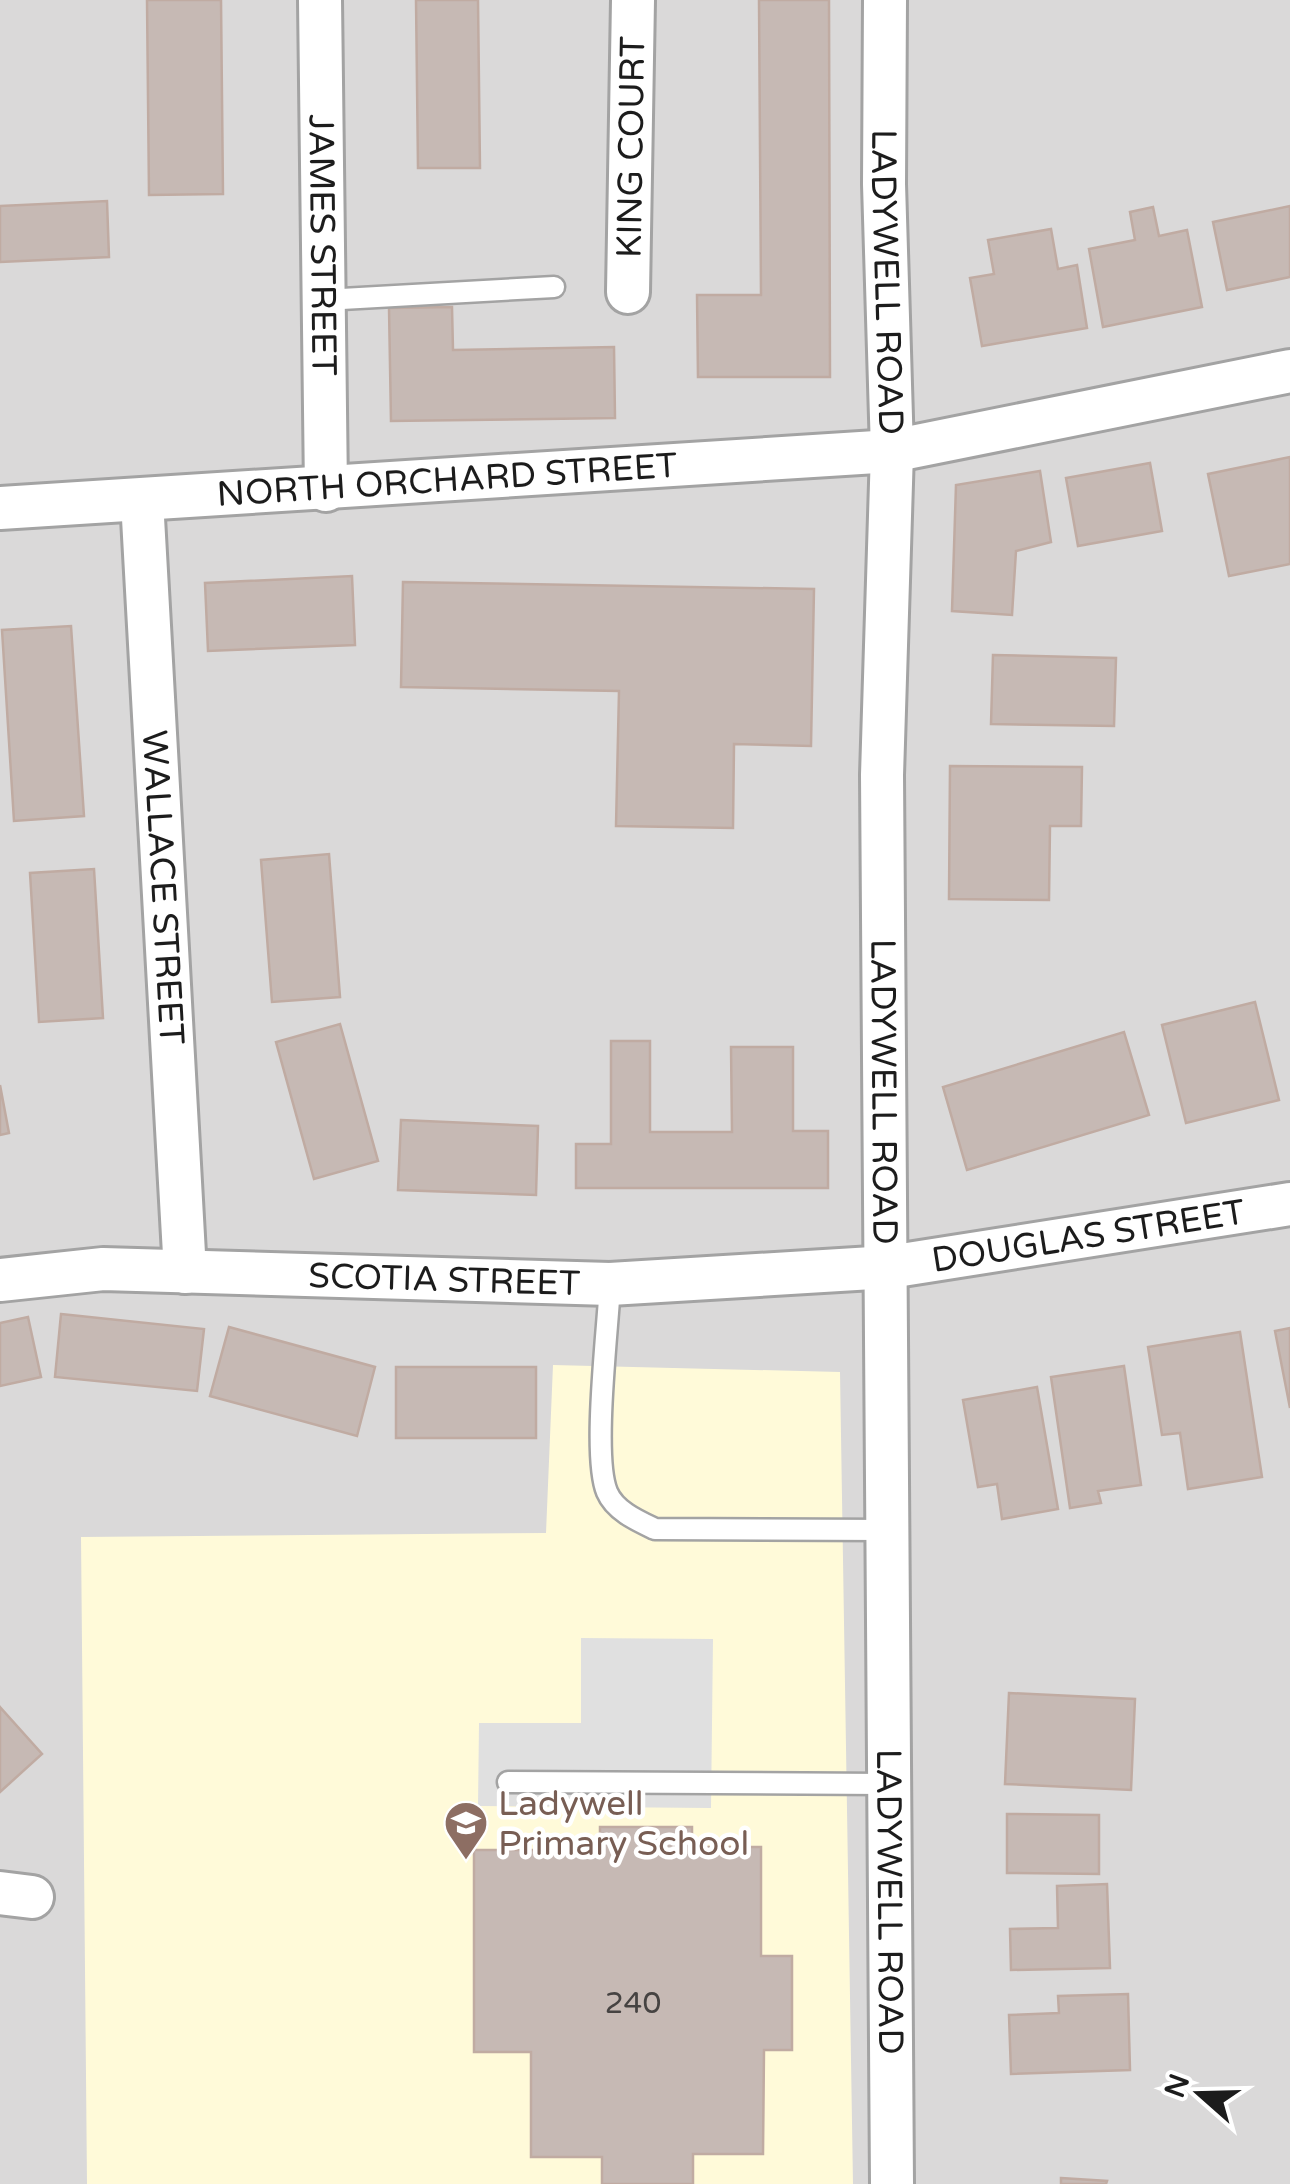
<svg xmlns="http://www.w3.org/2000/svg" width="1290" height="2184" viewBox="0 0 1290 2184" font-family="'Varela Round',sans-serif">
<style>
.residential{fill:#dad9d9}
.education{fill:#fffad9}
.parking{fill:#e0e0e0}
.building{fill:#c6b9b4;stroke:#c0aba2;stroke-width:2.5}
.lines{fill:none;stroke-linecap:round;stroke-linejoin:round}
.service-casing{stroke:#a3a3a3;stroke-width:25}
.minor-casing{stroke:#a3a3a3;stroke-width:48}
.service{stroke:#fff;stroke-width:20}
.minor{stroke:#fff;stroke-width:42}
.labels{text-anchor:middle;stroke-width:9;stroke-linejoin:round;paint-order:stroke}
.number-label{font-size:30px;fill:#464342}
.street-label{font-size:35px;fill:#1c1c1c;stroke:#fff}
.education-label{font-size:35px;fill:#785e54;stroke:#fff;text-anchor:start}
</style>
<rect width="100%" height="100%" fill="#eee8e1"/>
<!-- residential -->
<rect class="residential" x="0" y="0" width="1290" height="2184"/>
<!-- education -->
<path class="education" d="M553 1365 840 1372 853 2184H87L81 1537 546 1533Z"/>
<!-- parking -->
<path class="parking" d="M581 1638 713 1639 711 1808 478 1806 479 1723H581Z"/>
<!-- building -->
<g class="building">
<path d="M147 0H221L223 194 149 195Z"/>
<path d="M416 0H478L480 168H418Z"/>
<path d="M759 0H829L830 377H698L697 295H761Z"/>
<path d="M107 201 109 257 0 262V206Z"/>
<path d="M1290 206V277L1227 290 1213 222Z"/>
<path d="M1153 207 1159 236 1187 230 1202 307 1103 327 1089 249 1135 240 1130 212Z"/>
<path d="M1051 229 1058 269 1077 265 1087 328 982 346 970 278 994 274 988 240Z"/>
<path d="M452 307 453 350 614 347 615 418 391 421 389 308Z"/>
<path d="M1290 457V564L1229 576 1208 474Z"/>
<path d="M1150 463 1162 531 1078 546 1066 478Z"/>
<path d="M1040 471 1051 542 1016 551 1012 615 952 611 956 485Z"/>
<path d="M352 576 355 645 208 651 205 583Z"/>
<path d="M403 582 814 589 811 746 734 744 733 828 616 826 619 691 401 687Z"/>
<path d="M71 626 84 816 14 821 2 630Z"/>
<path d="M993 655 1116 658 1114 726 991 724Z"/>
<path d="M950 766 1082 767 1081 826H1050L1049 900 949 899Z"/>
<path d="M329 854 340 997 272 1002 261 860Z"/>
<path d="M94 869 103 1018 39 1022 30 873Z"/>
<path d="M1255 1002 1279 1100 1186 1123 1162 1025Z"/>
<path d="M340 1024 378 1161 314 1179 276 1042Z"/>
<path d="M1124 1032 1149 1115 967 1170 943 1087Z"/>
<path d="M611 1041H650V1132H732L731 1047H793V1131H828V1188H576V1144H611Z"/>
<path d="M0 1085 9 1133 0 1135Z"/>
<path d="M401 1120 538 1126 536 1195 398 1190Z"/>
<path d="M61 1314 204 1329 197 1391 55 1377Z"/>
<path d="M28 1317 41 1377 0 1386V1323Z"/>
<path d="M229 1327 375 1367 357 1436 210 1396Z"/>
<path d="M1290 1328V1408L1275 1331Z"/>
<path d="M1240 1332 1262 1477 1188 1489 1180 1433 1162 1435 1148 1347Z"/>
<path d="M1124 1366 1141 1485 1098 1491 1101 1503 1070 1508 1051 1377Z"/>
<rect x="396" y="1367" width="140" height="71"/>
<path d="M1037 1387 1058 1509 1002 1519 997 1484 978 1487 963 1400Z"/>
<path d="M1009 1693 1135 1699 1131 1790 1005 1784Z"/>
<path d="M0 1707 42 1754 0 1792Z"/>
<path d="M1007 1814 1099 1815V1874L1007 1873Z"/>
<path d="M600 1827H692V1847H761V1956H792V2050H764L763 2154H693V2184H602V2157H531V2052H474V1850H600Z"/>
<path d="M1107 1884 1110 1968 1011 1970 1010 1929 1058 1928 1057 1886Z"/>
<path d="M1128 1994 1130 2070 1011 2074 1009 2015 1059 2013 1058 1996Z"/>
<path d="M1061 2178 1107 2181 1106 2184H1061Z"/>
</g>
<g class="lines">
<defs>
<g id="service">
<path d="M324 300 554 287"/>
<path d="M610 1284C608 1328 592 1456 607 1492 615 1511 638 1521 655 1529L888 1530"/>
<path d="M508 1782 886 1784"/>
</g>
<g id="minor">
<path id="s1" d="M320 0 326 490"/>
<path id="s2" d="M885 0 884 184 892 451 882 775 892 2184"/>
<path id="s3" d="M628 292 633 0"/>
<path id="s4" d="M142 500 185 1272"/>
<path id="s5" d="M0 508 892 451 1290 371"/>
<path id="s6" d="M0 1280 103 1269 610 1284 889 1267 1290 1204"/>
<path d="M0 1893 32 1897"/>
</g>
</defs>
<!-- service casing -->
<use href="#service" class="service-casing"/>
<!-- minor casing -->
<use href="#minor" class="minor-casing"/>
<!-- service -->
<use href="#service" class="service"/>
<!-- minor -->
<use href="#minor" class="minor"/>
</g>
<!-- icons -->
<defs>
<symbol id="school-pin" viewBox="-11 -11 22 30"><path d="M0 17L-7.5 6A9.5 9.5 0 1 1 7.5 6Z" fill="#8d6e63" stroke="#fff"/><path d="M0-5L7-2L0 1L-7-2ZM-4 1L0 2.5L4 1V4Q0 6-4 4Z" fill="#fff"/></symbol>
</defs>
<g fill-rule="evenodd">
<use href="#school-pin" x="441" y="1798" width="50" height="68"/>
</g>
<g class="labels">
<!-- number labels -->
<g class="number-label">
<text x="633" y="2013">240</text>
</g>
<!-- street labels -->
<g class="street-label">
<text dy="12" stroke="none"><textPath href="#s3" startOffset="145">KING COURT</textPath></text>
<text dy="12" stroke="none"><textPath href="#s1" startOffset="245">JAMES STREET</textPath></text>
<text dy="12" stroke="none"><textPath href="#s2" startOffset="282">LADYWELL ROAD</textPath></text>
<text dy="12" stroke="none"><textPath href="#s5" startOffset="448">NORTH ORCHARD STREET</textPath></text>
<text dy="12" stroke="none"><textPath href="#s4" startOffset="388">WALLACE STREET</textPath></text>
<text dy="12" stroke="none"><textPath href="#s2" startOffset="1092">LADYWELL ROAD</textPath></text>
<text dy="12" stroke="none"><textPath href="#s6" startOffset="1092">DOUGLAS STREET</textPath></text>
<text dy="12" stroke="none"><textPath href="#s6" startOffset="445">SCOTIA STREET</textPath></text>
<text dy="12" stroke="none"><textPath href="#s2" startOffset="1902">LADYWELL ROAD</textPath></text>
</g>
<!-- education labels -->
<g class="education-label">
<text x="498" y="1815">Ladywell<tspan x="498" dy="40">Primary School</tspan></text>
</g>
</g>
<!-- north arrow -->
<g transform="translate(1200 2094) rotate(290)" stroke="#ffffff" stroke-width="8" paint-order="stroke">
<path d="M0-8L18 38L0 25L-18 38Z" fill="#1c1c1c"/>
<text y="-15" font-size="28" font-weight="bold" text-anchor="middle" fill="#1c1c1c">N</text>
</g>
</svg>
